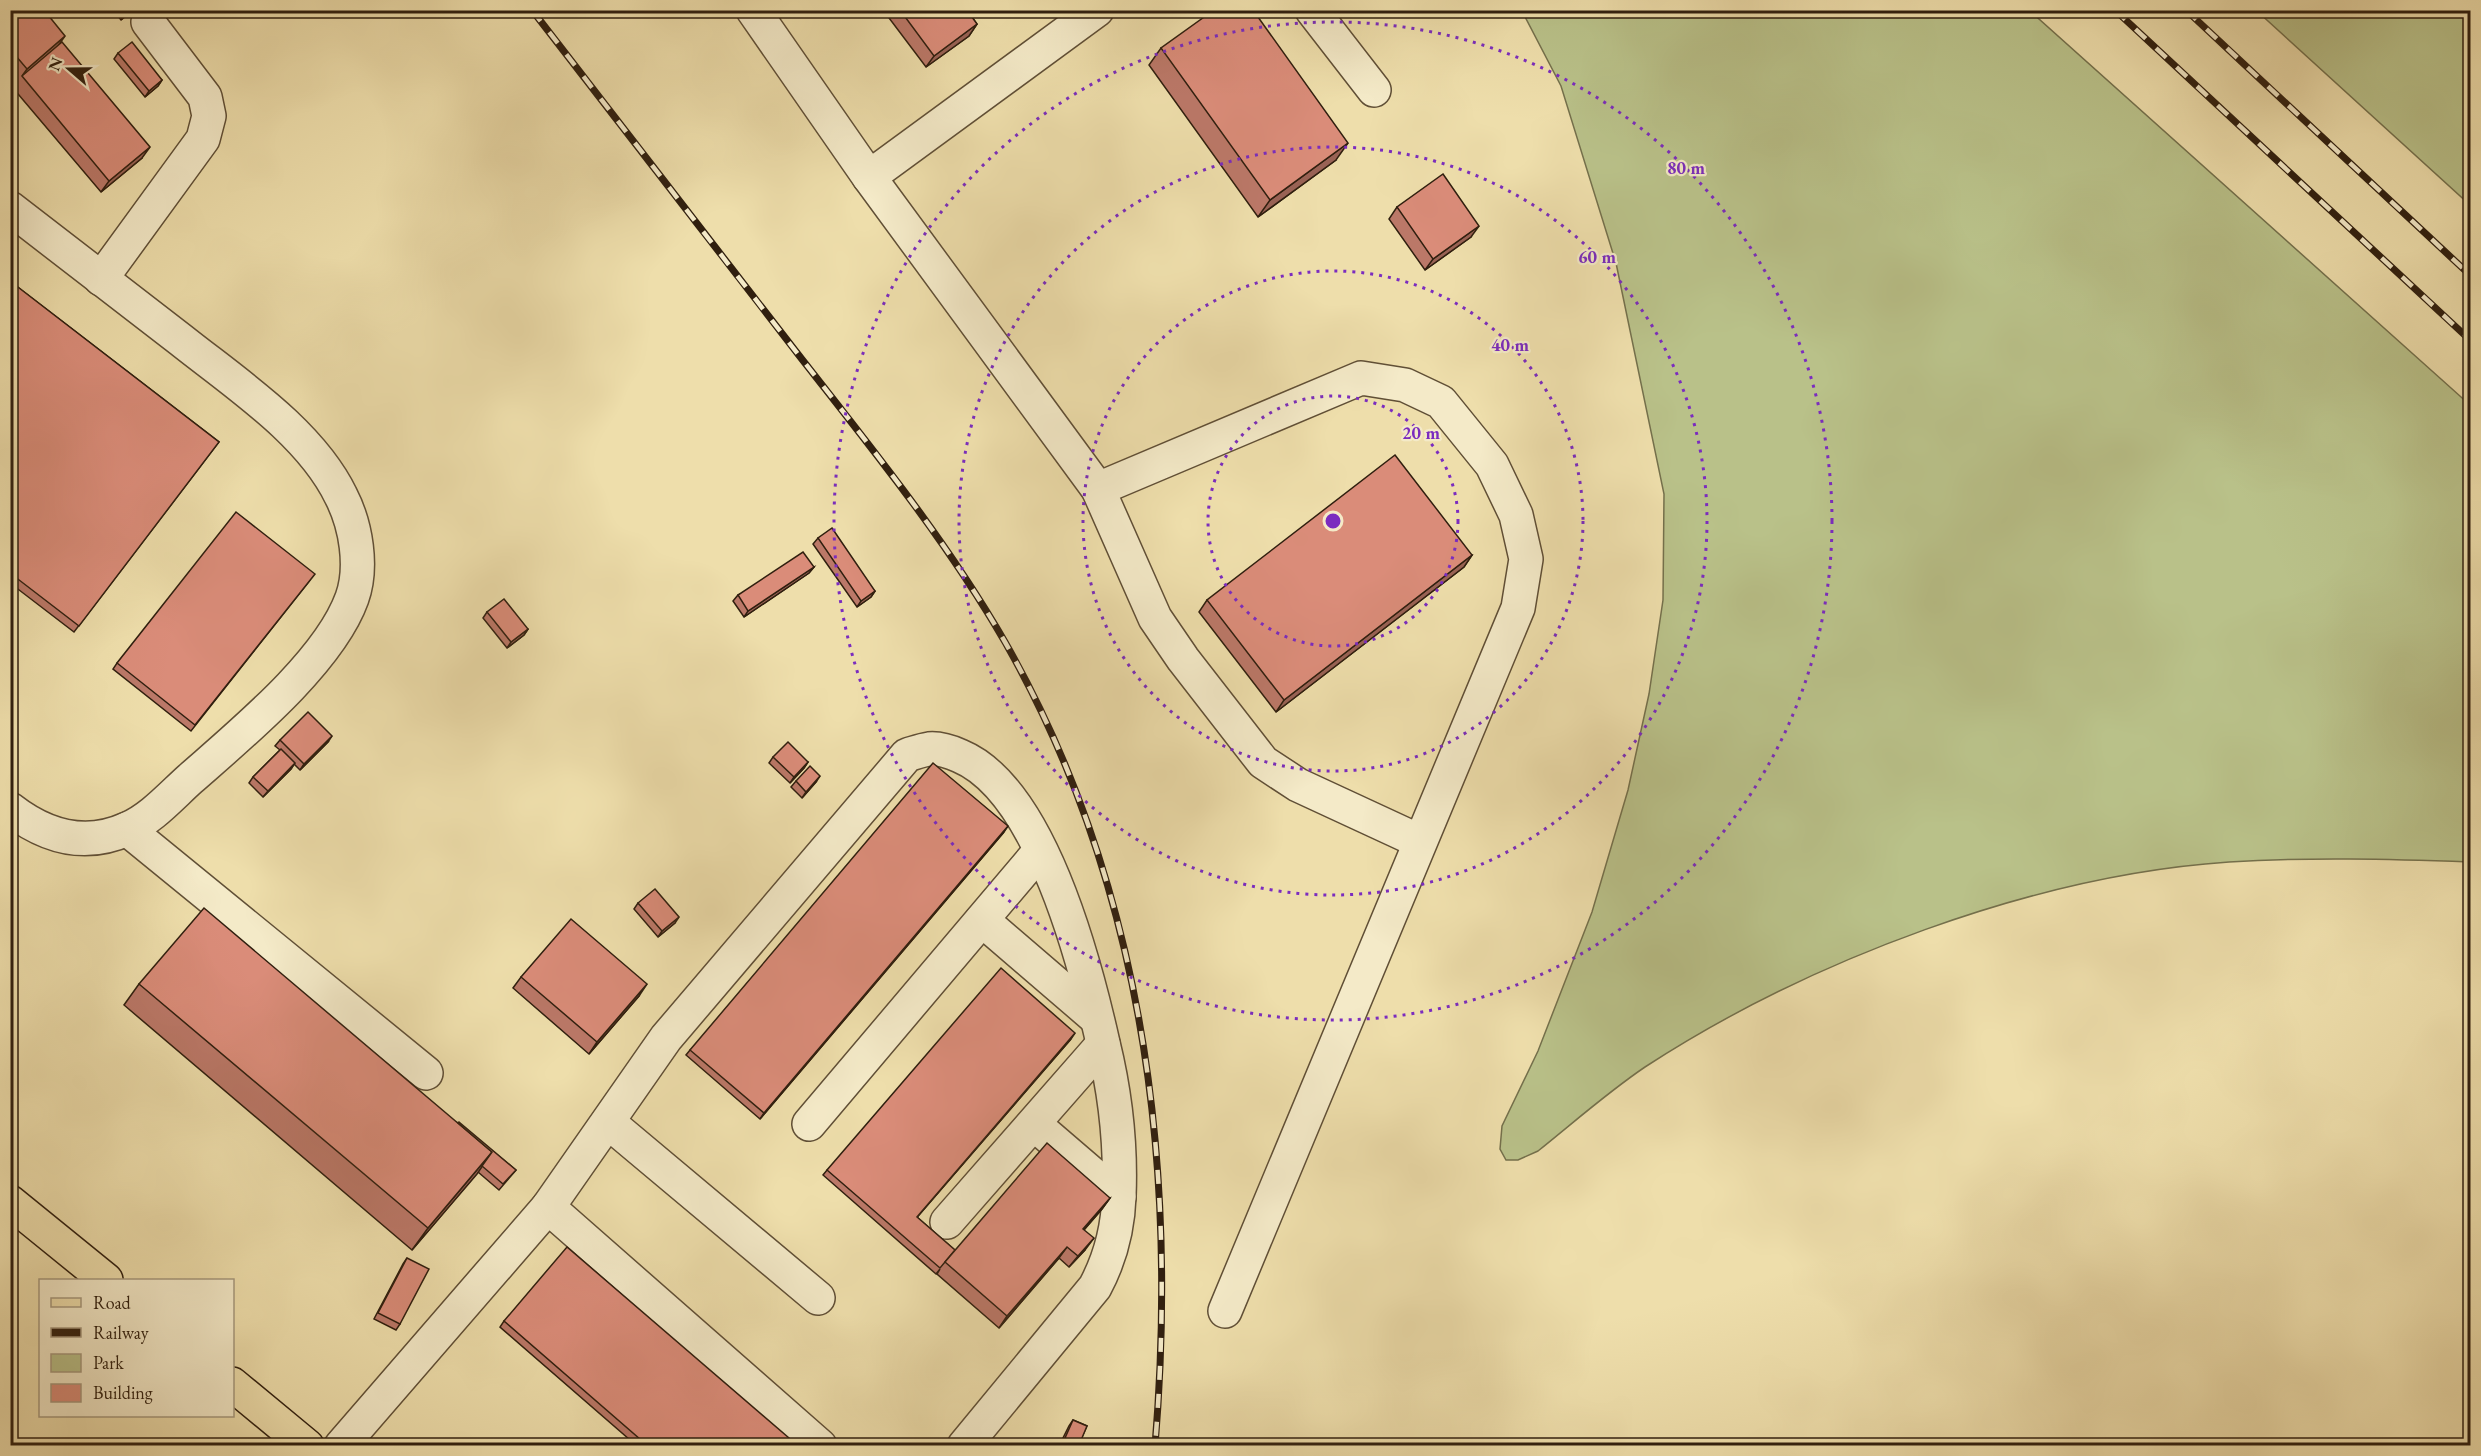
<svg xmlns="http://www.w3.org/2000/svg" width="2481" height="1456" viewBox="0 0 2481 1456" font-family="'EB Garamond',serif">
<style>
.green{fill:#b9c189;stroke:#74704c;stroke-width:1.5}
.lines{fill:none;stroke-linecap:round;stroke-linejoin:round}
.minor-casing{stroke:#604f36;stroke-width:36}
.major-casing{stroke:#301f0f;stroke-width:36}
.minor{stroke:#f4eac8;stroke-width:33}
.major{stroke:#eedeab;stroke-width:33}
.rail-casing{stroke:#301f0f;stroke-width:7}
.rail{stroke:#f4eac8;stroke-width:4.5;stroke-dasharray:14;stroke-linecap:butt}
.wall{fill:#bb7868;stroke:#301f0f;stroke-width:1.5}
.shaded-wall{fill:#996255;stroke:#301f0f;stroke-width:1.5}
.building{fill:#da8c79;stroke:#301f0f;stroke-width:1.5}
.ring{fill:none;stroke:#7b2cbf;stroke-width:3;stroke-dasharray:3 6}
.centre{fill:#7b2cbf;stroke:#f4eac8;stroke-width:3}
.ring-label{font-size:18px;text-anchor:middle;font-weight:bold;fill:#7b2cbf;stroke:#f4eac8;stroke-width:4.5;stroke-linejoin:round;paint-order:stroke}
</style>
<rect width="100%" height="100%" fill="#eedeab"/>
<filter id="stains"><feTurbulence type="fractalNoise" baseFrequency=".00333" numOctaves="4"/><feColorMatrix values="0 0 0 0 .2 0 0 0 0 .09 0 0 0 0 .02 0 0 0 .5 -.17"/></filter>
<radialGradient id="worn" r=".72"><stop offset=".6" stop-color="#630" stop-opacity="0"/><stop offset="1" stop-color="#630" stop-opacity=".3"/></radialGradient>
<!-- green -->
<g class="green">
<path d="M1522 11H2030L2470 405V862C2390 859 2310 857 2229 862 2034 875 1808 961 1645 1067 1608 1092 1573 1123 1538 1151L1518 1160H1506L1500 1149 1502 1126 1538 1051 1592 912 1628 790 1649 694 1663 600 1664 494 1616 263 1561 86Z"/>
<path d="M2257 11H2470V205Z"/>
</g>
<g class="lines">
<defs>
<g id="minor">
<path d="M753 10 869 177 1098 489 1155 618 1183 659 1263 762 1298 785 1419 841"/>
<path d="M1312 10 1374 90"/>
<path d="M869 177 1097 10"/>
<path d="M10 208C67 252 124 296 181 340 235 383 310 432 341 496 356 525 363 567 352 598 329 662 241 734 190 779 171 796 151 819 127 829 85 848 46 837 10 809"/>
<path d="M101 279 203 139 209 116 205 97 148 22"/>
<path d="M1098 489 1361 378 1405 385 1441 402 1492 465 1516 515 1526 559 1518 608 1225 1311"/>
<path d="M127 829 426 1073"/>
<path d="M982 920 1096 1018"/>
<path d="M608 1122 818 1298"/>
<path d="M809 1124 1040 851"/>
<path d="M1034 1124 1119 1197"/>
<path d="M548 1207 820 1446"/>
<path d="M947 1222 1103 1044"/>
<path d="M341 1446 548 1207 666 1038 907 755C914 753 922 750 929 749 939 748 951 752 960 756 1041 790 1085 963 1103 1043 1115 1092 1121 1146 1119 1196 1118 1229 1110 1259 1095 1287L964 1446"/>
</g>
<g id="major">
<path d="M10 1202 106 1280"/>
<path d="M232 1384 307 1446"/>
</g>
</defs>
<!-- minor casing -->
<use href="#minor" class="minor-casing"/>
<!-- major casing -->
<use href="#major" class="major-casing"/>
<!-- minor -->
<use href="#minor" class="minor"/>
<!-- major -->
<use href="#major" class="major"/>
<defs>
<g id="rail">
<path d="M532 10C622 126 711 242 801 358 873 450 946 540 1005 642 1145 888 1178 1168 1155 1446"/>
<path d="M2115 10 2470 340"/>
<path d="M2186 10 2470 275"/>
</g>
</defs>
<!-- rail casing -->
<use href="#rail" class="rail-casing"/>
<!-- rail -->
<use href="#rail" class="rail"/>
</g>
<!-- wall -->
<g class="wall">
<path d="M10 10 60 43 142 158 101 192 13 88 15 86 10 80Z"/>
<path d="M87 10H97L91 16Z"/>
<path d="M113 10H133L121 20Z"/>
<path d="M883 10H967L977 24 969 36 926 67Z"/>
<path d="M1161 48 1336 160 1258 217 1149 65Z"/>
<path d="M118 53 162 80 158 86 145 97 114 59Z"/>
<path d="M1397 207 1471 237 1425 270 1389 219Z"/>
<path d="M10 281 219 442 74 632 10 583Z"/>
<path d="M818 538 875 591 871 597 857 607 813 544Z"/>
<path d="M1472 555 1464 567 1276 712 1199 612 1207 600Z"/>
<path d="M814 567 809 573 744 617 733 601 738 595Z"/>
<path d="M310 580 191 731 113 669 117 663Z"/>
<path d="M487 612 528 629 524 635 507 648 483 618Z"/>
<path d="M280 740 328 742 300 770 294 764 291 769 263 797 249 783 253 777 280 750 275 746Z"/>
<path d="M773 757 808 762 804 768 790 783 769 763Z"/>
<path d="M796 781 816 782 802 798 791 787Z"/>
<path d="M1004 832 760 1119 686 1055 690 1050Z"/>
<path d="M638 903 675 923 658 937 634 909Z"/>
<path d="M521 977 639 996 589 1054 513 988Z"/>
<path d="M139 984 458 1123 516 1170 499 1190 478 1172 412 1250 124 1005Z"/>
<path d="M1071 1039 917 1217 955 1250 1110 1198 1102 1209 1084 1230 1085 1250 1069 1267 1059 1258 999 1328 937 1274 940 1269 936 1274 823 1175 827 1170Z"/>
<path d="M407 1258 400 1324 396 1330 374 1319 403 1264Z"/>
<path d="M504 1321 794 1446H637L500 1327Z"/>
<path d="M1073 1420 1087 1426 1078 1446H1063L1060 1444 1069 1426Z"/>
</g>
<!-- shaded-wall -->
<g class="shaded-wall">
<path d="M130 10H133L121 20 125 14Z"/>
<path d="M977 24 969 36 926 67 934 56Z"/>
<path d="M65 36 53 53 22 76 27 69Z"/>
<path d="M162 80 158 86 145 97 149 91Z"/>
<path d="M1348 143 1336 160 1258 217 1270 200Z"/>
<path d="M150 147 142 158 101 192 109 181Z"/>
<path d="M1479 226 1471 237 1425 270 1433 259Z"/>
<path d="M1472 555 1464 567 1276 712 1284 700Z"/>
<path d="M814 567 809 573 744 617 748 611Z"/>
<path d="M875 591 871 597 857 607 861 601Z"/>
<path d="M528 629 524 635 507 648 511 642Z"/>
<path d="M332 736 328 742 300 770 304 764Z"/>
<path d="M808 762 804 768 790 783 794 777Z"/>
<path d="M295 763 291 769 263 797 268 791Z"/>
<path d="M820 776 816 782 802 798 806 792Z"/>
<path d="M1008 826 1004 832 760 1119 764 1113Z"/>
<path d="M679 917 675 923 658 937 662 931Z"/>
<path d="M647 984 639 996 589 1054 597 1042Z"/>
<path d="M1075 1033 1071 1039 913 1222 917 1217Z"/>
<path d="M492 1152 477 1174 412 1250 428 1228Z"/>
<path d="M1110 1198 1102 1209 1075 1240 1083 1229Z"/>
<path d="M1094 1238 1085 1250 1069 1267 1078 1256Z"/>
<path d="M1067 1247 1059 1258 999 1328 1007 1316Z"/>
</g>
<!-- building -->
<g class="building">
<path d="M10 10H44L65 36 27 69 10 49Z"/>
<path d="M122 10H130L125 14Z"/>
<path d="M900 10H967L977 24 934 56Z"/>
<path d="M1214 10H1253L1348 143 1270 200 1161 48Z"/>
<path d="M62 42 150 147 109 181 22 76Z"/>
<path d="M132 42 162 80 149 91 118 53Z"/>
<path d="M1443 174 1479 226 1433 259 1397 207Z"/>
<path d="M10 281 219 442 79 626 10 573Z"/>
<path d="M1395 455 1472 555 1284 700 1207 600Z"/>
<path d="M236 512 315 574 195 725 117 663Z"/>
<path d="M832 528 875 591 861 601 818 538Z"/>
<path d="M803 552 814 567 748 611 738 595Z"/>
<path d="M504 599 528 629 511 642 487 612Z"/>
<path d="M308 712 332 736 304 764 280 740Z"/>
<path d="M788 742 808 762 794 777 773 757Z"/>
<path d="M281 749 295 763 268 791 253 777Z"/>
<path d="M933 763 1008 826 764 1113 690 1050Z"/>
<path d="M810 766 820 776 806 792 796 781Z"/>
<path d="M655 889 679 917 662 931 638 903Z"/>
<path d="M204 908 492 1152 428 1228 139 984Z"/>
<path d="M571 919 647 984 597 1042 521 977Z"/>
<path d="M1001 968 1075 1033 917 1217 955 1250 940 1268 827 1170Z"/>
<path d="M459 1122 516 1170 503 1184 482 1166 492 1152 458 1123Z"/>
<path d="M1047 1143 1110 1198 1083 1229 1094 1238 1078 1256 1067 1247 1007 1316 945 1262Z"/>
<path d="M567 1247 796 1444 794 1446H648L504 1321Z"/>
<path d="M407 1258 429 1269 400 1324 378 1313Z"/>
<path d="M1073 1420 1087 1426 1079 1445 1065 1438Z"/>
<path d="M614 1440 620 1446H609Z"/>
</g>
<!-- distance rings -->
<g class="ring">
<circle cx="1333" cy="521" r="125"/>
<circle cx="1333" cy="521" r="250"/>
<circle cx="1333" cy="521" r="374"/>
<circle cx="1333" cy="521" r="499"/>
</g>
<circle cx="1333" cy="521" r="9" class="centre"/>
<g class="ring-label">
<text x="1686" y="174">80 m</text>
<text x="1597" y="263">60 m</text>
<text x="1510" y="351">40 m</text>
<text x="1421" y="439">20 m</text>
</g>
<!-- margin -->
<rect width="2481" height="1456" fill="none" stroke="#eedeab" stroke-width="36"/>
<rect x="12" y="12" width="2457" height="1432" fill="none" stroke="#301f0f" stroke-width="3"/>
<rect x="18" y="18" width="2445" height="1420" fill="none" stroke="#301f0f" stroke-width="1.5"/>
<!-- legend -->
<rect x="39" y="1279" width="195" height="138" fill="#f4eac8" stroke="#a6997e" stroke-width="1.5"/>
<rect x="51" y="1298" width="30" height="9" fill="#eedeab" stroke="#a6997e" stroke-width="1.5"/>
<text x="93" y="1309" font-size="18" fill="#301f0f">Road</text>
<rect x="51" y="1328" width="30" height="9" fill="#301f0f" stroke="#a6997e" stroke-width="1.5"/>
<text x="93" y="1339" font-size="18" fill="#301f0f">Railway</text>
<rect x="51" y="1354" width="30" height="18" fill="#b9c189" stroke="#a6997e" stroke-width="1.5"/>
<text x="93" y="1369" font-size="18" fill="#301f0f">Park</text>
<rect x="51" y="1384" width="30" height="18" fill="#da8c79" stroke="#a6997e" stroke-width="1.5"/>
<text x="93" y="1399" font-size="18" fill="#301f0f">Building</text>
<!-- north arrow -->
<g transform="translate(69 69) rotate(290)" stroke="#f4eac8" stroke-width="4.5" paint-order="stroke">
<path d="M0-4.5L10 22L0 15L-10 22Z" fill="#301f0f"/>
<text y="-9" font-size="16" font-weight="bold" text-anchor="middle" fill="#301f0f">N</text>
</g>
<rect width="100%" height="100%" filter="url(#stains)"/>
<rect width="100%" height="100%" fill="url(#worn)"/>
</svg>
